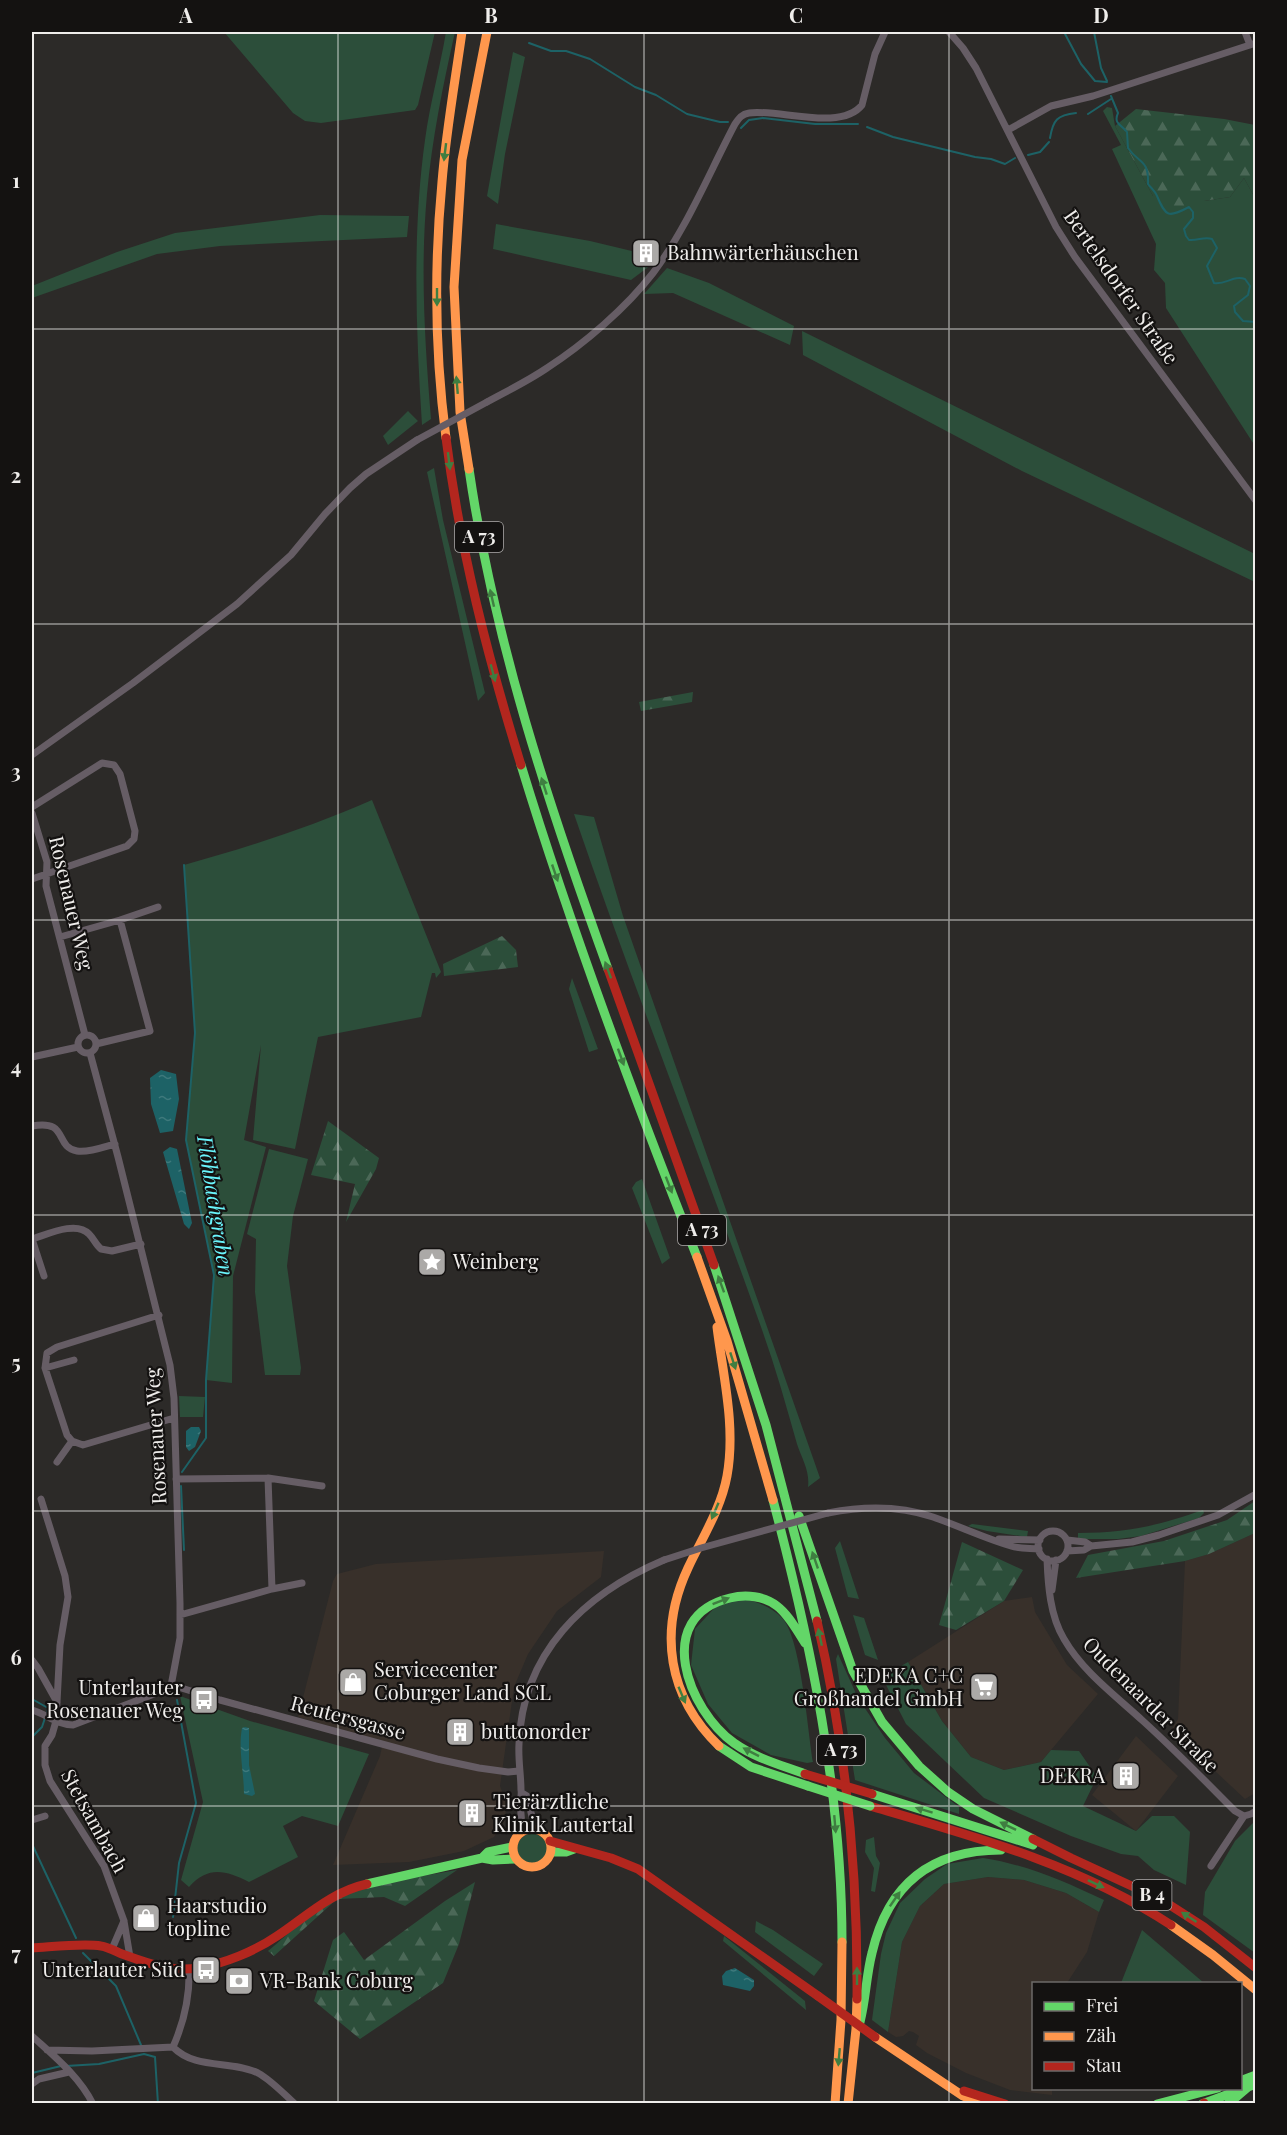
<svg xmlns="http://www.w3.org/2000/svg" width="1287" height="2135" font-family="'Playfair Display',serif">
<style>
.built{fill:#38302a}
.green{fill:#2c4e3a}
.forest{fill:url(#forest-firs)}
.water{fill:url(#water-ripples)}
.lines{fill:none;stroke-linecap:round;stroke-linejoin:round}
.stream{stroke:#1d6266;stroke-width:2}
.street{stroke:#665d65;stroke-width:7}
.fast{stroke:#63d668;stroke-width:9}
.slow{stroke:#ff974d;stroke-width:9}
.jam{stroke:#b3261e;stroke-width:9}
.street-bridge{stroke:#665d65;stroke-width:7}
.fast-bridge{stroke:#63d668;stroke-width:9}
.jam-bridge{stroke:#b3261e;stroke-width:9}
.oneway{fill:#3f7e41}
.grid{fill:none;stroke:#efedeb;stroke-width:1.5;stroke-opacity:0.55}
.labels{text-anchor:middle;stroke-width:4.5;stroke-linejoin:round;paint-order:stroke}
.shield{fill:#141211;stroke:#adabaa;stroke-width:1.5}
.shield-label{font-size:18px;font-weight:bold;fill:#efedeb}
.poi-label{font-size:20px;fill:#efedeb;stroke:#141211;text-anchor:start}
.street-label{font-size:20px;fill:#efedeb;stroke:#141211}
.water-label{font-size:21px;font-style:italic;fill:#6af5fc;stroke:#141211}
.neatline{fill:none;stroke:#efedeb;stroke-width:2}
.grid-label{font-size:20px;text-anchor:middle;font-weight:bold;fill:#efedeb}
</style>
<defs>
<pattern id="forest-firs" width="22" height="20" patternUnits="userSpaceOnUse" patternTransform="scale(1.5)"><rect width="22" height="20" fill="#2c4e3a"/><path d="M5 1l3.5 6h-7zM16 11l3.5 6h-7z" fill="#4b6857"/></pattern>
<pattern id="water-ripples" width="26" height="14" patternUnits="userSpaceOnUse" patternTransform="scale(1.5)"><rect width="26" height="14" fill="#1d6266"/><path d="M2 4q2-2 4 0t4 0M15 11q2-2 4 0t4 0" fill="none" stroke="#3e797c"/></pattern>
</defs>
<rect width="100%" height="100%" fill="#2c2a28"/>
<path class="built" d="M1255,1533V1793L1245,1799L1171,1730L1178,1719L1185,1561L1209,1554Z
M604,1551L601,1577L557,1611L528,1654L514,1687L500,1786L506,1802L505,1821L494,1837L464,1851L409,1862L333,1865L380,1756L383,1742L298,1717L333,1581L337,1574L376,1564Z
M1032,1597L1035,1612L1067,1665L1098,1694L1041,1762L1004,1770L971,1757L942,1721L908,1662L1004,1601Z
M1136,1736L1178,1776L1136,1831L1092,1795Z
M988,1877L1024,1880L1066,1893L1099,1912L1087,1952L1067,1983L1034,1984V2088L1052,2089V2095L1010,2090L966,2073L927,2053L916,2045L919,2036L913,2032L909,2031L903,2036L896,2037L888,2032L902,1942L920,1906L944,1884Z"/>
<path class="green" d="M224,32H435L418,105L415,110L321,123L305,121L293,113Z
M446,32H455C443,85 432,139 427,194C420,269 425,345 431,419L422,425C416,331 412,233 425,140C430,103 440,68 446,32Z
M513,52L525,57L505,154L498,204L487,196Z
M1107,107L1112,108L1115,126L1153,196L1204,201L1230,197L1244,178L1255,198V446L1166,308L1165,283L1154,270L1156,244L1112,149L1121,145L1103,111Z
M320,215L409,216L407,237L220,246L157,254L32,298V286L117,252L175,233Z
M496,224L590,241L636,252L633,259L651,265L631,280L493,249Z
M667,268L709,283L794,326L790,345L673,293L644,294Z
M802,331L1255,554V582L1022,471L803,355Z
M408,411L418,421L388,445L383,436Z
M434,468L443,520L485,693L478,701L427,472Z
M372,800L441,972L436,978L435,973H432L421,1017L318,1037L295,1149L253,1140L261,1045L244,1140L266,1147L233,1276L232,1383L206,1380L214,1275L186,1140L195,1033L184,865C248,847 311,827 372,800Z
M574,814L594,817L623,916L820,1478L808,1487C810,1471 802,1459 797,1444C786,1405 775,1366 761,1327C700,1155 633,986 574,814Z
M572,978L598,1049L589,1052L569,989Z
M269,1149L308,1159L293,1216L287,1266L301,1368L300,1375H265L255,1292L256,1239L247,1234Z
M642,1179L670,1258L662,1264L632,1188L636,1182Z
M179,1396L205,1397L203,1417H180Z
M1203,1510L1204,1513L1199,1518L1141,1536L1118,1539H1078V1533C1127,1533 1156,1526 1203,1510Z
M972,1524L1028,1531L1027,1537L987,1531L968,1526Z
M840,1541L859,1599L848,1597L835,1548Z
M743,1599C758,1602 772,1607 783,1619C801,1640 808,1732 813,1762L807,1763L771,1755L732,1733L708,1704L691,1665L695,1629L719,1603Z
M853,1615L864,1618L878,1660L865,1655Z
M838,1654L858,1698L885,1738L914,1773L959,1807V1814L855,1780L836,1659Z
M908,1662L942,1721L971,1757L1004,1770L1041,1762L1051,1750L1079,1751L1097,1777L1083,1806L1136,1831L1152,1816H1174L1190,1832L1186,1885L1154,1870L1138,1856L1121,1854L1071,1836L984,1798L906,1724L882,1677Z
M180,1696L250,1721L369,1754L338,1826L302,1816L283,1826L298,1857L249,1882C225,1870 208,1866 189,1887L181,1880L203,1802Z
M1255,1821V1953L1203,1915L1205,1892L1235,1841Z
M517 1849a15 15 0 1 1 30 0a15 15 0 1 1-30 0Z
M874,1837L876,1856L880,1863L875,1892L871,1891L874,1868L865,1852L866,1840Z
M983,1858C1028,1865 1063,1881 1104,1900L1099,1912L1066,1893L1024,1880L988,1877L944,1884L920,1906L902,1942L888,2032L872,2020L881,1954L886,1933L900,1903L925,1879L947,1864Z
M756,1921L773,1930L823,1964L814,1976L755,1932Z
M1142,1930L1204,1983H1121Z
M724,1936L805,2001L806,2010L723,1941Z"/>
<path class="forest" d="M1136,109L1224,119L1255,125V198L1244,178L1230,197L1204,201L1171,220L1153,196L1115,126Z
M693,692L692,702L641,711L639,702Z
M502,936L516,950L518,967L444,976L443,964Z
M328,1121L379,1158L376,1169L346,1222L355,1184L311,1175Z
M1255,1501V1533L1209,1554L1185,1561L1076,1578L1088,1555L1164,1541L1227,1520Z
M962,1542L1023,1570L1004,1601L956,1630L939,1625Z
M457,1870L405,1906L384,1897L337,1899L274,1956L268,1951C289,1934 315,1906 340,1896C377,1881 419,1877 457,1870Z
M475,1882L459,1944L443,1983L360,2039L314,2001L333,1940L344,1932L364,1960L445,1901Z"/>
<path class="water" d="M161,1070L176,1074L179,1099L173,1131L160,1133L151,1104L150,1078Z
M170,1147L177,1149L192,1223L189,1229L184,1224L163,1152Z
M191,1427H199L201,1431L195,1447L189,1451L186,1447V1431Z
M245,1727L249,1728V1765L255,1794L252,1796L244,1794C244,1772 238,1750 242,1728Z
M735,1968L754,1980V1986L750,1991L723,1985L722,1976L726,1971Z"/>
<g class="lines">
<path class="stream" d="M1064,32L1081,64L1095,81L1107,82
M1094,32L1101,68L1107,81
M529,43L551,51H566L590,59L635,87L656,95L687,114L720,122H728
M1111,96L1118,113C1113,124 1122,125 1127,132L1128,148C1139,164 1149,159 1148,184C1151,188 1155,191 1157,196C1166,217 1168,218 1189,207L1193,212V218L1184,229L1186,236L1189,240C1198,241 1204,236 1212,239L1217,248L1207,266L1214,283C1226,285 1233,275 1245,279L1250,286L1248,295L1234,306L1235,312L1243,321L1256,322
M1088,114L1111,99
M867,127L893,137L975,157L991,159L1005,164L1015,158
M741,128L749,120L763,118L815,124H858
M1050,138C1053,120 1057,115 1076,113
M1028,155L1040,152L1049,142
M182,1472L206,1438V1380L214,1275L186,1140L195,1033L184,865
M181,1486L184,1550
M32,1699L48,1708L47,1713
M32,1737L42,1727L45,1718
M32,1844L76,1938
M173,1917L179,1863L196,1803L177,1700
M83,1953L116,1986L141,2045
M66,2066L99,2064L144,2054L155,2057L158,2104
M32,2073L61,2066"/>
<path class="street" d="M949,32L963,48L976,68L1056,227L1075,257L1256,501
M1245,32L1250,45
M1008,130L1051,106L1093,96L1256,43
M487,402C507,391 528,381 547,368C584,344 626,308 653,273C687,228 709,173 735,124C739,118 742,114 749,113C776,108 841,132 862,105L875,54L885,32
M32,755L133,683L237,604L291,555L325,514L350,488L366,474L417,440
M32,807L102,763L114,765L120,774L135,831L134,839L127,846L32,879
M32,813L47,862L46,886L85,1035
M120,920L158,907
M60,937L120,920L150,1031L96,1044
M78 1044a9 9 0 1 1 18 0a9 9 0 1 1-18 0Z
M90,1053L118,1157L170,1365L174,1398L180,1603V1638L171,1686
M32,1057L78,1047
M32,1126C69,1119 54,1147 77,1151C88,1153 104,1147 115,1144
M32,1239C46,1235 76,1220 89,1234C94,1239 96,1245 101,1249L112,1251L141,1244
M32,1239L44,1276
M159,1315L57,1347L47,1353L45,1368L67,1435L72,1441L83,1445L174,1418
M45,1368L74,1360
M57,1462L72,1441
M176,1479L268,1478L322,1486
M41,1499L65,1576L68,1597L60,1645L56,1721L52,1735L45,1746V1765L50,1781L104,1866L124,1921L130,1957
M828,1513C863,1506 898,1505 933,1517C959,1526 984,1538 1011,1546C1020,1549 1030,1548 1039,1549
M1038 1546a15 15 0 1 1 30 0a15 15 0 1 1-30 0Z
M999,1539L1040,1540
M1067,1540L1085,1542L1091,1546
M1067,1551L1084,1550L1091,1546L1132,1542L1159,1535L1218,1515L1256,1494
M1047,1559C1048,1585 1050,1616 1064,1639C1083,1672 1116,1696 1143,1721C1175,1750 1205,1781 1235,1811L1244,1816L1251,1814L1256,1811
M272,1589L302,1583
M1052,1590L1056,1560
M180,1615L272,1589L268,1478
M32,1660L38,1668L57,1702
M32,1710C46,1714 58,1725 73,1725L175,1686L220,1700L437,1759L479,1768L508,1772L519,1771
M522,1793L527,1796L535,1829
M32,1820L45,1816
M522,1831C522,1822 521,1813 520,1804C520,1799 522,1795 521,1790C521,1775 518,1760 519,1744C522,1653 584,1594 664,1560
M1211,1866L1244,1816
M112,1949L124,1921
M32,2036C54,2056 79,2076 93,2104
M173,2047C195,2070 231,2060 258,2073C271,2080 284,2094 295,2104
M173,2047C184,2022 190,1997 189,1969
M47,2050L92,2051L173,2047
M32,2084L39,2079L69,2072"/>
<path class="fast" d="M469,469C494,641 549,806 608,969
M521,765C572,932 633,1095 697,1257
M714,1265L766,1425L817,1621
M773,1500C811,1644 842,1793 842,1942
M799,1516L853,1671L882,1722L919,1766L948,1792L973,1809L1033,1839
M805,1643C797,1631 789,1615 777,1606C764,1596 746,1594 730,1598C652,1617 688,1710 734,1743C755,1758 781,1765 805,1774
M719,1746L751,1767L808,1786
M872,1794L1033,1845
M551,1852H566L574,1849
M482,1858L488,1852L512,1847
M367,1884L482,1858L493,1860L515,1859
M860,2022C866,1999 866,1976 872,1953C888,1884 931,1850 1001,1850
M1240,2081L1256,2075
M1157,2104L1218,2088
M1202,2104L1256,2084
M1228,2104L1248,2087"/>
<path class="slow" d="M446,438C435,354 434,267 442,182C446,132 455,82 462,32
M469,469L460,412L454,287L462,160L487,32
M697,1257L727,1341L773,1500
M717,1327C723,1376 736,1426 727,1476C721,1509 702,1538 688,1568C658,1632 668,1697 719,1746
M513 1848a19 19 0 1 1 38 0a19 19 0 1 1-38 0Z
M1171,1925L1213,1955L1256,1990
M875,2037L963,2096L981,2104
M835,2104L841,2020L842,1942
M848,2104L856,2029L857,1999"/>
<path class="jam" d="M446,438C460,550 488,658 521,765
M608,969L714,1265
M817,1621C846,1745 858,1872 857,1999
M870,1806C973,1836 1080,1865 1171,1925
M1033,1839L1071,1858L1162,1900L1204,1927L1256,1968
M550,1841L611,1858L638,1869L818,1996
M32,1948C51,1947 83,1943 101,1946C108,1947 115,1951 122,1954C147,1963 170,1972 197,1968C224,1964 255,1951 277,1936C307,1916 331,1892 367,1884
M964,2091L1005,2104
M1204,2103V2104"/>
<path class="street-bridge" d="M417,440L487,402
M664,1560L701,1548L828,1513"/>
<path class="fast-bridge" d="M808,1786L870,1806"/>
<path class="jam-bridge" d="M805,1774L872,1794
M818,1996L875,2037"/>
</g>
<defs><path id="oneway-solid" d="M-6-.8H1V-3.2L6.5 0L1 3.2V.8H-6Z" transform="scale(1.5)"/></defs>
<g class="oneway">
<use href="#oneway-solid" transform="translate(445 152) rotate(97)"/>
<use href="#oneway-solid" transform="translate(437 297) rotate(90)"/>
<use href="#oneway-solid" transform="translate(457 385) rotate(-95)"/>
<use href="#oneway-solid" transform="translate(449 461) rotate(83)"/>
<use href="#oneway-solid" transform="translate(492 598) rotate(-103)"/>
<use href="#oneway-solid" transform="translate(493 673) rotate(75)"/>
<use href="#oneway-solid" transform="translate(544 786) rotate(-108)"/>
<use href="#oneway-solid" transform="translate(555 873) rotate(71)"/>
<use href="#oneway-solid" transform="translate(608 970) rotate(-110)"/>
<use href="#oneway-solid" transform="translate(621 1057) rotate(70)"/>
<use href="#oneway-solid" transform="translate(669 1185) rotate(69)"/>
<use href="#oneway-solid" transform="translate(721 1284) rotate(-110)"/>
<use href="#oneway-solid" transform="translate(733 1361) rotate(72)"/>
<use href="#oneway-solid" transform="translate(715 1511) rotate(113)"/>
<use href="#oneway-solid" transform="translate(815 1560) rotate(-109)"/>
<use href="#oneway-solid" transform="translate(721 1601) rotate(-21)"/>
<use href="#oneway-solid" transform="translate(820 1637) rotate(-102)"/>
<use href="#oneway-solid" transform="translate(682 1695) rotate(67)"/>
<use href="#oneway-solid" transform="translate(751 1752) rotate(-153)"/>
<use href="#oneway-solid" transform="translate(924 1810) rotate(-163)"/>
<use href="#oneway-solid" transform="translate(835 1824) rotate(85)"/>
<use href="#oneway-solid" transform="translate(1008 1826) rotate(-154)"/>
<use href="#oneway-solid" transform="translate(1096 1884) rotate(25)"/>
<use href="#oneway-solid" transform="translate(895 1899) rotate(-55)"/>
<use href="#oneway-solid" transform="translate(1189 1917) rotate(-147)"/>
<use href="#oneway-solid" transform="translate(857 1976) rotate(-90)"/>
<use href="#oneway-solid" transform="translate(839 2057) rotate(95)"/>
</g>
<path class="grid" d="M338,32V2104M644,32V2104M949,32V2104M32,329H1256M32,624H1256M32,920H1256M32,1215H1256M32,1511H1256M32,1806H1256"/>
<defs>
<g id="building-square" transform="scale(1.5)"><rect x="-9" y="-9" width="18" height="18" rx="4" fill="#aba9a7" stroke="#141211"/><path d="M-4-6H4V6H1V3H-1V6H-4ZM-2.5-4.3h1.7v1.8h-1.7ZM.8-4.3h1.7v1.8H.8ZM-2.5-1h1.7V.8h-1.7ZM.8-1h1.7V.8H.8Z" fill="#fff"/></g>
<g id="sight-square" transform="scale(1.5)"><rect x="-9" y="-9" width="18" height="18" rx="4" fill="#aba9a7" stroke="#141211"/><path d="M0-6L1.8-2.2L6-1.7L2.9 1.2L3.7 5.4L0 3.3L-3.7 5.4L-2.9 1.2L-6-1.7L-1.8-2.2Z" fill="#fff"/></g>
<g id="shop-square" transform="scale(1.5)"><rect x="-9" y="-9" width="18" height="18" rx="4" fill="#aba9a7" stroke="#141211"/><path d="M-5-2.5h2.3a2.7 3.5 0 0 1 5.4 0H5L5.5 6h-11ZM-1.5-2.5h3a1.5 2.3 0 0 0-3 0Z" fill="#fff"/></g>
<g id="supermarket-square" transform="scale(1.5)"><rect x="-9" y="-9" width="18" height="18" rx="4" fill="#aba9a7" stroke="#141211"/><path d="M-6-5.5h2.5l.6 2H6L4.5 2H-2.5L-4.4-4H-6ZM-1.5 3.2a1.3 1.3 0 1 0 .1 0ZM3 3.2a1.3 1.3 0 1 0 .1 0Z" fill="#fff"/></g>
<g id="bus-square" transform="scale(1.5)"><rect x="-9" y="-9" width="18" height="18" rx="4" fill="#aba9a7" stroke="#141211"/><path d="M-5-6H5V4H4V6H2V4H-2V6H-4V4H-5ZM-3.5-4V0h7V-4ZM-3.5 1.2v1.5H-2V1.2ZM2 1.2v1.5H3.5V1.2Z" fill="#fff"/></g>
<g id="bank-square" transform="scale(1.5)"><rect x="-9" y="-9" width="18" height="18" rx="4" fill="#aba9a7" stroke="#141211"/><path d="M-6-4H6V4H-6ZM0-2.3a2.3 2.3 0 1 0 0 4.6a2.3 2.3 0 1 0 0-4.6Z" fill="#fff"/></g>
</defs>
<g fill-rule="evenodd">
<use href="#building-square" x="646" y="253"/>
<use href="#sight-square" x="432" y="1262"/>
<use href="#shop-square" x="353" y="1682"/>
<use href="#supermarket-square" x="984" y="1687"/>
<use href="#bus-square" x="204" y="1700"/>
<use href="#building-square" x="460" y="1732"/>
<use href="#building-square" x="1126" y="1776"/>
<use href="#building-square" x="472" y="1813"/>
<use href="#shop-square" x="146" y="1918"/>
<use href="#bus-square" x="206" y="1970"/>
<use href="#bank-square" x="239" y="1981"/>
</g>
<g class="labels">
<g class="shield">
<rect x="455" y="522" width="48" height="30" rx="4.5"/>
<rect x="678" y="1215" width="48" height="30" rx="4.5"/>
<rect x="817" y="1735" width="48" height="30" rx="4.5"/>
<rect x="1132.5" y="1880" width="39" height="30" rx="4.5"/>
</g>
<g class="shield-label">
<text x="479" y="543">A 73</text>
<text x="702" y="1236">A 73</text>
<text x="841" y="1756">A 73</text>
<text x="1152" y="1901">B 4</text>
</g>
<g class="poi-label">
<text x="667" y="260">Bahnwärterhäuschen</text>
<text x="453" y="1269">Weinberg</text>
<text x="374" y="1677">Servicecenter<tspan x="374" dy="23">Coburger Land SCL</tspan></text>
<text x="963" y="1683" text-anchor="end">EDEKA C+C<tspan x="963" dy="23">Großhandel GmbH</tspan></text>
<text x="183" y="1695" text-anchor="end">Unterlauter<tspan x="183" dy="23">Rosenauer Weg</tspan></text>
<text x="481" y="1739">buttonorder</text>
<text x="1105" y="1783" text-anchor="end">DEKRA</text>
<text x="493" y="1809">Tierärztliche<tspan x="493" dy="23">Klinik Lautertal</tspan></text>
<text x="167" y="1913">Haarstudio<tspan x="167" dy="23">topline</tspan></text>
<text x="185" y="1977" text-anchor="end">Unterlauter Süd</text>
<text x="260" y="1988">VR-Bank Coburg</text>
</g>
<g class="street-label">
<text transform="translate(1121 287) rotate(55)" y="7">Bertelsdorfer Straße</text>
<text transform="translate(71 903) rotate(77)" y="7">Rosenauer Weg</text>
<text transform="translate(156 1436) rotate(-93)" y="7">Rosenauer Weg</text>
<text transform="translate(1151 1705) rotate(45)" y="7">Oudenaarder Straße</text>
<text transform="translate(348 1718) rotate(15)" y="7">Reutersgasse</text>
<text transform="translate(94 1821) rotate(61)" y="7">Stetsambach</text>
</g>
<g class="water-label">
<text transform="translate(215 1206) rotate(81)" y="7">Flöhbachgraben</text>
</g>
</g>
<rect width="1287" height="2135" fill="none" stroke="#141211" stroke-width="66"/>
<rect x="1032" y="1982" width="210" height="108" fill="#141211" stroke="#6c6a68" stroke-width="1.5"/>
<rect x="1044" y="2002" width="30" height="9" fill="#63d668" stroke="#6c6a68" stroke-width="1.5"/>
<text x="1086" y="2012" font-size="18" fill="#efedeb">Frei</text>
<rect x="1044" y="2032" width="30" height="9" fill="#ff974d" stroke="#6c6a68" stroke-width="1.5"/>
<text x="1086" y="2042" font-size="18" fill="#efedeb">Zäh</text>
<rect x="1044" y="2062" width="30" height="9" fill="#b3261e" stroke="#6c6a68" stroke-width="1.5"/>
<text x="1086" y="2072" font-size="18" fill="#efedeb">Stau</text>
<rect x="33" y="33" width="1221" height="2069" class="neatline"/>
<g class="grid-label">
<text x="186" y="23">A</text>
<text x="491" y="23">B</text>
<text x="796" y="23">C</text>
<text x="1101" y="23">D</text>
<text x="16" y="188">1</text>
<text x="16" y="483">2</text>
<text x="16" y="779">3</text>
<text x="16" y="1074">4</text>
<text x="16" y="1370">5</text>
<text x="16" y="1665">6</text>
<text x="16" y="1961">7</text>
</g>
</svg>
